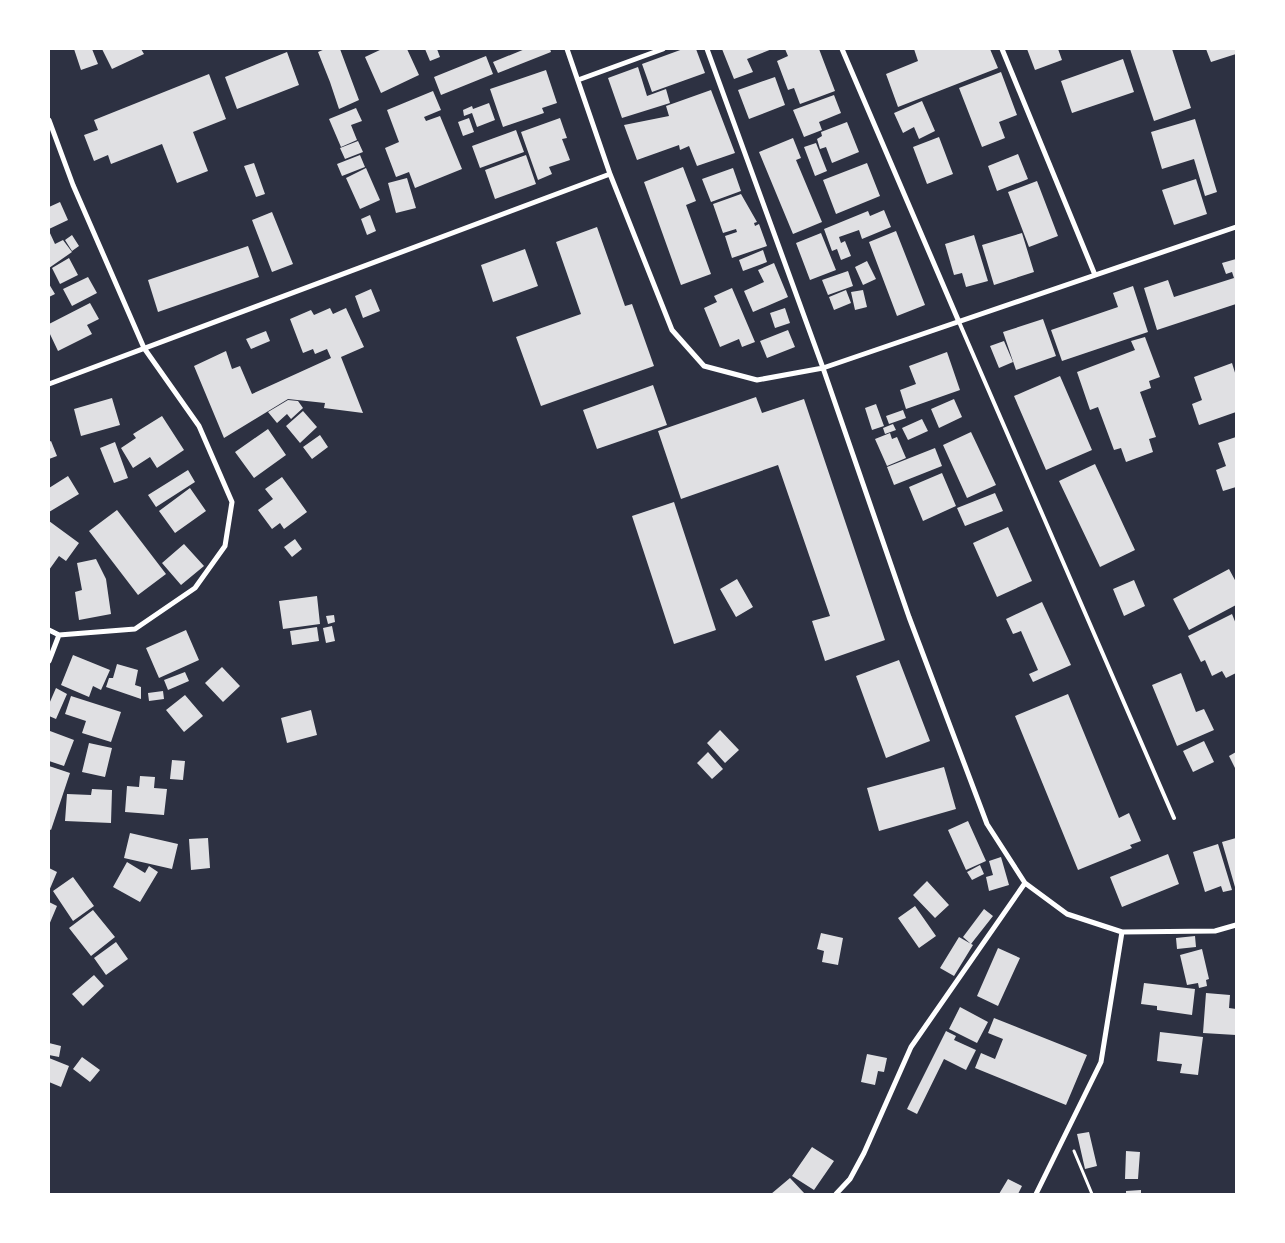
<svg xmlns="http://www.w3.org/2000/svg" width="1285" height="1243" font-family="Commissioner,sans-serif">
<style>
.building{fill:#e0e0e3}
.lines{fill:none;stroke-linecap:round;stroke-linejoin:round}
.path{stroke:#fff;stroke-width:3}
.service{stroke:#fff;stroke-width:4}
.minor{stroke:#fff;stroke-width:5}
</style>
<rect width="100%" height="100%" fill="#2d3142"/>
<path class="building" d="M74,49H92L98,64L81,70Z
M102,49H141L144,54L112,69Z
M325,49H340L359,100L339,109L330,82L318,52Z
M382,49H407L419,75L381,93L365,57Z
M425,49H437L440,57L430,61Z
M525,49H550L551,52L498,73L493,62Z
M683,49H696L705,73L652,92L642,64Z
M722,49H772L747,59L753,72L734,79Z
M785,49H819L835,91L800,104L794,88L788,90L777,61L788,56Z
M914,49H990L998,68L898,107L886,74L918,61Z
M1027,49H1058L1062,60L1035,70Z
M1130,49H1172L1191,108L1154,121Z
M1206,49H1236V54L1211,62Z
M287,52L299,85L237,109L225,77Z
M486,56L493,74L441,95L434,77Z
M1123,59L1134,92L1072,113L1061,81Z
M638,67L647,96L666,89L670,103L622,118L608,78Z
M546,70L557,103L542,108L544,113L503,127L490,89Z
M1001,72L1017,115L999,122L1005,138L982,147L959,88Z
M209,74L226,119L193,132L208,171L177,183L162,144L111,164L108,155L94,161L84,135L98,130L94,120Z
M775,77L785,105L749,119L738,90Z
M711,90L735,153L697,166L689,146L680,150L679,145L637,160L624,125L669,116L666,106Z
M433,91L441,110L424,117L426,121L440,116L462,169L415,188L409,172L396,177L385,148L399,142L387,110Z
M834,95L841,113L819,122L822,130L804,137L793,110Z
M922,101L935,131L919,139L914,127L903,133L894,113Z
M489,103L495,120L477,127L472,113L464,116L463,110L472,106L473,109Z
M356,108L362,121L351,125L357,140L341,147L329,119Z
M469,118L474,132L463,136L458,122Z
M560,118L567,138L562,139L570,160L549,167L552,174L538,180L521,132Z
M1195,119L1217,192L1205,196L1194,159L1162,169L1151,132Z
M847,122L859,152L832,163L826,147L820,149L817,139L822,136L821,132Z
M516,130L524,152L480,168L472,146Z
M939,137L953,174L927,184L913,147Z
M793,138L801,158L796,160L822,222L793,234L759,152Z
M358,141L363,152L345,159L340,148Z
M816,143L827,171L815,176L804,147Z
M1018,154L1028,179L997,191L988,166Z
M360,155L365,167L342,176L337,164Z
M526,155L536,184L495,199L485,170Z
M254,163L265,194L256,197L244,166Z
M867,163L880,196L836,214L823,180Z
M683,167L696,201L686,205L711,274L681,285L644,182Z
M366,168L380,200L360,209L346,178Z
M733,168L741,191L711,202L702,179Z
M407,178L416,208L396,213L388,183Z
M1196,179L1207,214L1174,225L1162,190Z
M1037,181L1058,236L1029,247L1008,192Z
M741,194L757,222L754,223L755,226L759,224L767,246L732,258L725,236L737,232L736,229L723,233L713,204Z
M60,202L68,220L49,229V207Z
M884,210L891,227L862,239L859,230L839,237L841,243L845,241L851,256L841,260L837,249L832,251L824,229L868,211L870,216Z
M272,212L293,264L272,272L252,220Z
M370,215L376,231L367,235L361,219Z
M597,227L625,306L632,304L654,366L541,406L516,337L581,314L556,242Z
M49,231L55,244L63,240L72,252L49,268Z
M896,231L925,305L897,316L869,242Z
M821,233L836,270L810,280L796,243Z
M1022,233L1034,272L994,285L982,245Z
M72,235L79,246L72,251L65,240Z
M974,235L988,281L966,287L962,273L954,275L945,244Z
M248,246L259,277L158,312L148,280Z
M525,249L538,286L493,302L481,265Z
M763,250L767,262L743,271L739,260Z
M69,258L78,275L60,284L52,268Z
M1236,259V304L1157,330L1144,288L1168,280L1174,297L1234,278L1232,272L1226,274L1222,263Z
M867,261L876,279L863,285L855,267Z
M774,263L788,297L753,312L744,291L764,282L758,270Z
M848,271L853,286L828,295L822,280Z
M88,277L97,293L72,306L63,289Z
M49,284L55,294L49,297Z
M1133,286L1148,332L1062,361L1051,330L1118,307L1113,293Z
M732,288L755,342L742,347L739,339L720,347L704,308L717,302L714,296Z
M371,289L380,311L363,318L355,296Z
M846,290L851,303L834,310L829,297Z
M863,290L867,307L855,310L851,292Z
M90,303L99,319L87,325L92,334L58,351L49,332V324Z
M330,308L333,314L346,308L364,347L341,357L363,413L324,408L325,403L288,399L224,438L194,366L226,351L232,369L240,366L252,394L331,358L327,349L315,354L313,349L303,353L290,319L311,310L314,315Z
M785,308L790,323L775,328L770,313Z
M1043,319L1056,356L1016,370L1003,332Z
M788,330L795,347L767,358L760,341Z
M266,331L270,341L251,349L246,339Z
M1145,337L1160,377L1149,381L1151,388L1140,392L1156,437L1149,439L1153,452L1126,462L1121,448L1114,450L1098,407L1090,410L1077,372L1135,350L1131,341Z
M1004,341L1013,362L999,368L990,346Z
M947,352L960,390L906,409L900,390L916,384L909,366Z
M1232,363L1236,376V412L1199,425L1192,404L1202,400L1194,377Z
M1060,376L1092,450L1046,470L1014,396Z
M653,385L667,425L597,449L583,410Z
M756,397L762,413L804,399L885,640L825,661L812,621L830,616L778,465L681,499L658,431Z
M112,398L120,425L81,436L74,409Z
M954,399L962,417L939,428L931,409Z
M288,400L298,401L303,408L291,419L287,414L277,423L268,412Z
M876,404L884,426L872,430L865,408Z
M903,410L906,418L889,424L886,416Z
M303,411L317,427L300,443L286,426Z
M162,416L184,450L157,468L150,457L133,468L121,448L136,438L133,434Z
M922,419L928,431L908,440L902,428Z
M893,424L896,430L885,434L883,428Z
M268,429L286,455L254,478L235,452Z
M971,432L996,485L967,498L943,445Z
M890,433L892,439L897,437L906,458L887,466L875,439Z
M320,435L328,447L312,459L303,447Z
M1236,437V487L1223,491L1216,470L1226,466L1218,443Z
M51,441L57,456L49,459V442Z
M115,442L128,478L114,483L100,448Z
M935,448L942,466L894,485L887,467Z
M1095,464L1135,550L1100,567L1059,481Z
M188,470L195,482L156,507L148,495Z
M942,473L956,506L923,521L909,487Z
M68,476L79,494L49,512V488Z
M282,477L307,512L284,529L280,523L272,529L258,510L273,499L265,489Z
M190,488L206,511L175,533L159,511Z
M995,493L1003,511L965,526L957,508Z
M674,502L716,630L674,644L632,516Z
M117,510L166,574L138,595L89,531Z
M49,521L79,543L66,561L59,556L49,570Z
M1008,527L1032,581L997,597L973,543Z
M295,539L302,549L292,557L284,547Z
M184,544L204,566L181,585L162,563Z
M96,559L106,579L111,614L79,620L75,592L82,590L77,563Z
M1229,569L1236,582V605L1189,630L1173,599Z
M737,579L753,607L736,617L720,589Z
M1134,580L1145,606L1124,616L1113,589Z
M317,596L320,624L283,629L279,601Z
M1042,602L1071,665L1033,682L1029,674L1038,670L1021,631L1013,634L1006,619Z
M1232,614L1236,624V673L1226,678L1222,671L1212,676L1205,660L1201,662L1188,636Z
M334,615L335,622L328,624L326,616Z
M332,626L335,641L326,643L323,628Z
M317,627L319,641L292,645L290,631Z
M186,630L199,660L159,678L146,648Z
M73,655L110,670L101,690L93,686L89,697L61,685Z
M899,660L930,741L886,758L856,676Z
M117,664L138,670L135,685L141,687V699L106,687L109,678H113Z
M222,667L240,686L223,702L205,683Z
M185,672L189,681L168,690L164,680Z
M1181,673L1196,712L1204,709L1214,730L1177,746L1152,685Z
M56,688L67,694L56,719L49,716V704Z
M163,691L164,699L149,701L148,693Z
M1068,694L1119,818L1129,813L1141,841L1130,845L1132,848L1078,870L1015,716Z
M185,695L203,716L184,732L166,710Z
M71,696L121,712L111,742L82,733L86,721L65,714Z
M311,710L317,735L287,743L281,718Z
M720,730L739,750L725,763L707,743Z
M50,731L74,740L64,766L49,761Z
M1204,741L1214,762L1193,772L1183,751Z
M89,743L112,748L105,777L82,772Z
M708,752L723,769L712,779L697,763Z
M1236,752V770L1229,756Z
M172,760L185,761L183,780L170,779Z
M49,766L70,773L51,830L49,829Z
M944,767L956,809L879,831L867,788Z
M140,776L155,777L154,788L167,789L164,815L125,812L127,786L139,787Z
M92,789L112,790L111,823L65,821L67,794L91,795Z
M968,821L986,861L966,870L948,830Z
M130,833L178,844L172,869L124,858Z
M208,838L210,868L191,870L189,839Z
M1236,838V887H1235L1222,842Z
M1218,844L1232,890L1223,892L1221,886L1205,892L1193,852Z
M1168,854L1179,884L1122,907L1110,877Z
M1001,857L1009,885L989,891L986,877L993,875L989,861Z
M127,862L145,873L149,866L158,872L140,902L113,887Z
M980,865L984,874L972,880L967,872Z
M49,868L57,872L49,891Z
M73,877L94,906L73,921L53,891Z
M927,881L949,905L935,918L913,895Z
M49,902L57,906L49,925Z
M915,906L936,936L919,948L898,918Z
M984,909L993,916L971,944L963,937Z
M93,910L115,937L91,956L69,928Z
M821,933L843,938L838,965L822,962L824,951L817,949Z
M1195,936L1196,947L1177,949L1176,938Z
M959,937L973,945L954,976L940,968Z
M116,942L128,959L106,975L94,958Z
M998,948L1020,958L998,1006L977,996Z
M1202,949L1209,979L1206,980L1207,986L1199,988L1198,983L1187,985L1180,955Z
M94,975L104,986L83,1006L72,994Z
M1144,983L1195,989L1192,1015L1157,1010V1006L1141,1004Z
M1206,993L1230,995L1229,1008L1236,1009V1035L1203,1033Z
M960,1007L988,1022L977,1043L949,1029Z
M994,1018L1087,1055L1066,1105L975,1068L981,1053L995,1059L1003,1039L988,1033Z
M946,1031L956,1036L954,1040L976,1050L966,1070L944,1059L917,1114L907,1109Z
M1160,1032L1203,1037L1198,1075L1180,1073L1182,1064L1157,1061Z
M49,1043L61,1046L59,1057L49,1055Z
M867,1054L887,1058L884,1072L878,1071L875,1085L861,1082Z
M82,1057L100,1070L90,1082L73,1069Z
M49,1058L69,1066L61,1087L49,1082Z
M1089,1132L1097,1166L1085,1169L1077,1134Z
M812,1147L834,1161L814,1190L792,1176Z
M1126,1151L1140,1152L1138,1179H1125Z
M790,1178L805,1194H771Z
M1008,1179L1022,1186L1018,1194H999Z
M1141,1190V1194H1126V1191Z"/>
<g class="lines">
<path class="path" d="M1074,1151L1092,1194"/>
<path class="service" d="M959,322L1174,818"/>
<path class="minor" d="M567,49L610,174L672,330L704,366L757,380L823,368L1236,227
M707,49L823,368L909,617L987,824L1025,883L1067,914L1122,932L1215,931L1236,925
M842,49L959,322
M1002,49L1095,275
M578,80L663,49
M49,120L73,185L144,348L199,426L232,502L225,546L195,588L135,629L59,635L49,630
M49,384L610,174
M49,661L59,635
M836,1194L850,1179L864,1153L911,1047L1025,883
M1036,1194L1101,1062L1122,932"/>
</g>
<rect width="1285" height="1243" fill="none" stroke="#ffffff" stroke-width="100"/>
</svg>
